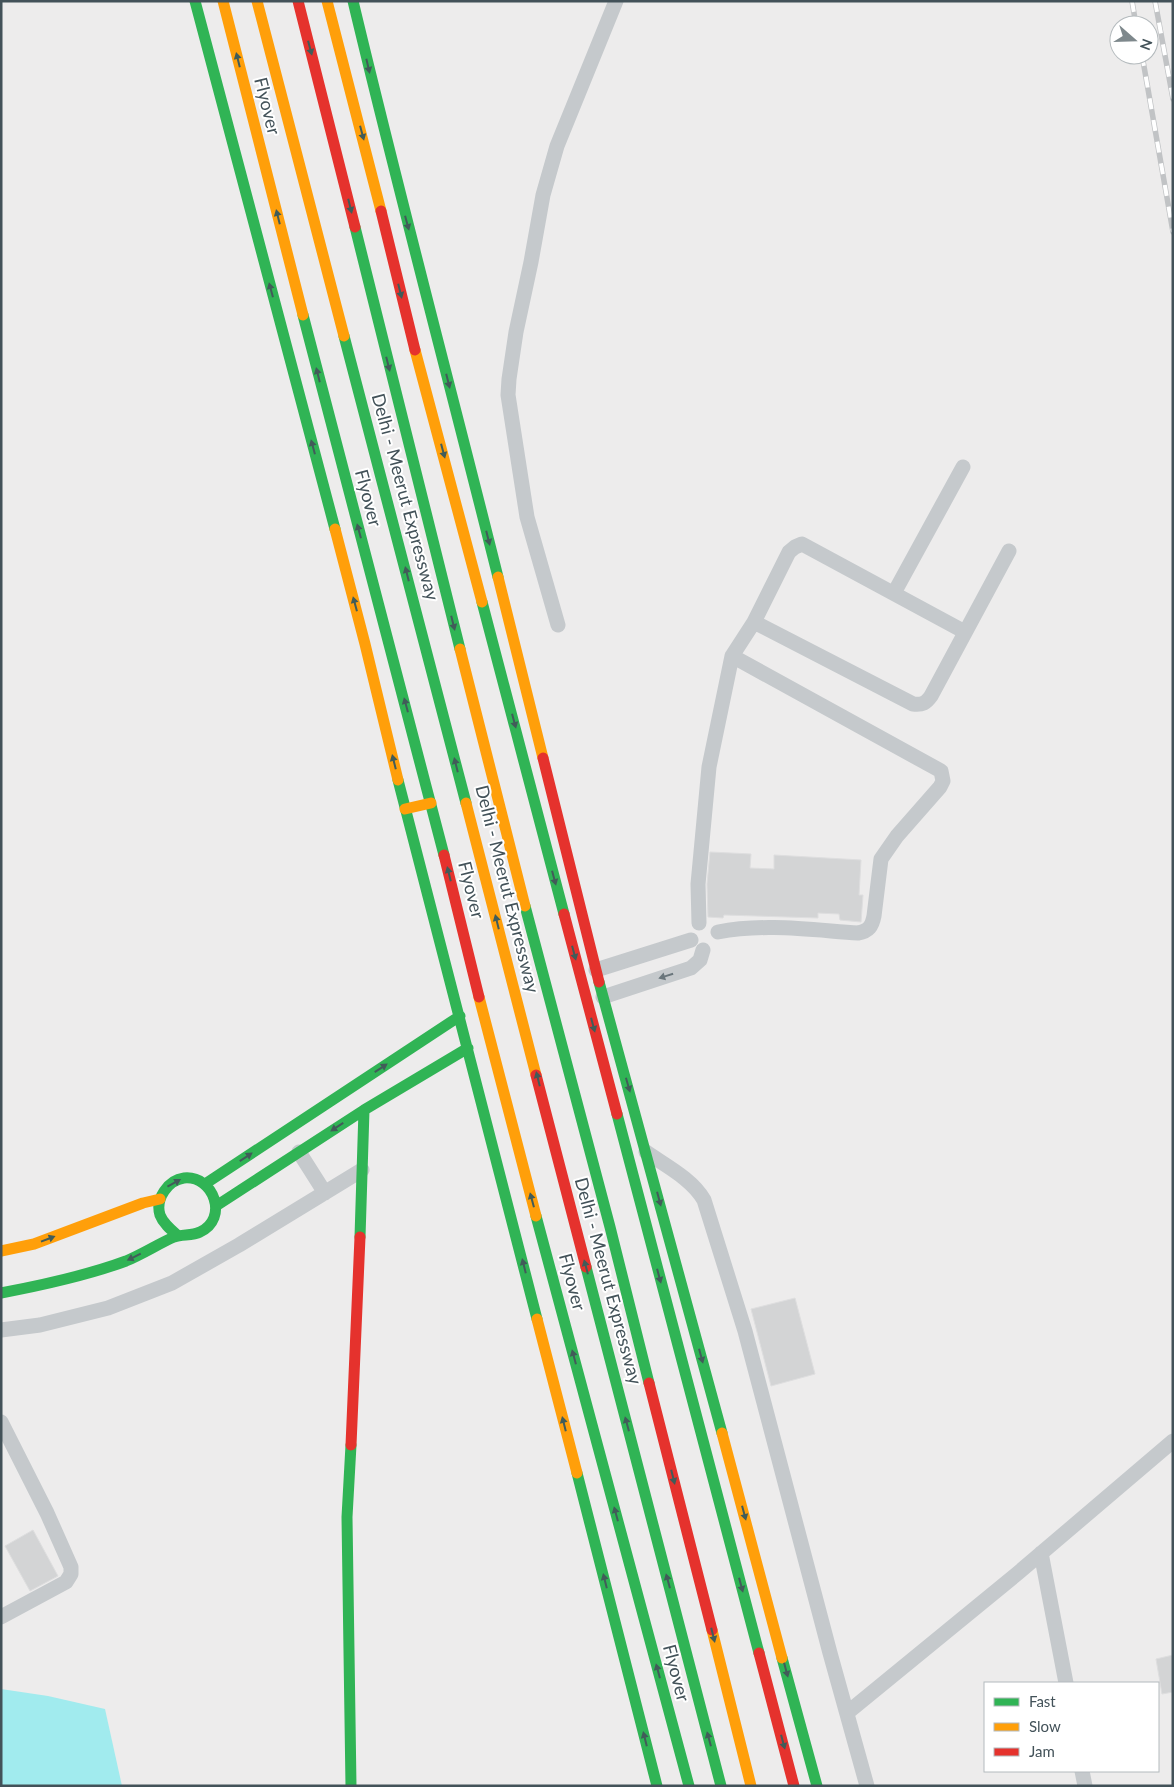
<svg xmlns="http://www.w3.org/2000/svg" width="1174" height="1787" font-family="Lato,sans-serif">
<style>
.water{fill:#a1ebee}
.building{fill:#d3d4d5;stroke:#dededf}
.lines{fill:none;stroke-linecap:round;stroke-linejoin:round}
.street{stroke:#c5c9cc;stroke-width:15}
.fast{stroke:#30b455;stroke-width:11}
.slow{stroke:#ff9f0a;stroke-width:11}
.jam{stroke:#e5322d;stroke-width:11}
.rail-casing{stroke:#c1c3c5;stroke-width:5.5}
.rail{stroke:#fff;stroke-width:4;stroke-dasharray:11;stroke-linecap:butt}
.oneway{fill:#415c59}
.oneway2{fill:#6a767c}
.labels{text-anchor:middle;stroke-width:4;stroke-linejoin:round;paint-order:stroke}
.street-label{font-size:18px;fill:#435259;stroke:#fff}
</style>
<rect width="100%" height="100%" fill="#edecec"/>
<path class="water" d="M1,1689L48,1696L105,1709L122,1786H1Z"/>
<path class="building" d="M710,852L751,854L750,868L774,869V855L861,860L859,895H863L861,922L840,920L839,914L818,913V918L724,915L723,918L708,917L707,884Z
M795,1298L815,1374L771,1386L751,1309Z
M33,1530L58,1576L30,1591L5,1546Z
M1173,1655V1692L1162,1694L1156,1659Z"/>
<g class="lines">
<path class="street" d="M894,593L963,467
M754,622L913,704C923,705 926,703 931,696L1009,551
M558,625L527,517L508,395L509,379L516,332L531,262L543,195L557,146L616,1
M732,656L754,622L789,552L795,547L802,544L965,632
M699,923L698,884L709,767L732,656L941,771L943,781L940,787L897,836L881,859L874,916C872,926 869,931 858,933C812,930 764,923 718,932
M596,970L691,940
M603,997L691,968L700,960L703,950
M299,1152L325,1193
M646,1152C666,1166 692,1179 704,1200L745,1331L830,1653L867,1786
M1,1330L40,1325L108,1308L172,1283L239,1245L362,1170
M1,1422L47,1513L71,1567V1574L66,1582L1,1617
M1041,1553L1066,1683
M847,1713L1018,1573L1173,1441
M1082,1771L1085,1786"/>
<path class="fast" d="M195,1L335,529
M353,1C399,194 450,385 498,577
M355,227L460,649
M303,315L444,855
M344,336L466,803
M482,602L564,914
M398,780L537,1319
M525,906L610,1227L649,1383
M599,982L722,1433
M617,1114L759,1653
M205,1184L460,1016
M216,1206L364,1110L468,1048
M536,1216L689,1786
M360,1237L364,1110
M586,1267L721,1786
M1,1293C43,1285 86,1276 126,1261C143,1254 158,1244 174,1237C182,1234 192,1236 200,1232C229,1219 214,1175 184,1178C168,1180 155,1199 160,1215C163,1223 170,1229 177,1235
M351,1445L347,1517L351,1786
M577,1473L657,1786
M782,1658L817,1786"/>
<path class="slow" d="M223,1L303,315
M257,1L344,336
M327,1L381,211
M415,350L482,602
M335,529L365,644L398,780
M498,577L543,758
M460,649L525,906
M466,803L536,1075
M405,809L431,803
M479,997L536,1216
M1,1251L34,1244L143,1203L160,1199
M537,1319L577,1473
M722,1433L782,1658
M712,1630L751,1786"/>
<path class="jam" d="M298,1L355,227
M381,211L415,350
M543,758L599,982
M444,855L479,997
M564,914L617,1114
M536,1075L586,1267
M649,1383L712,1630
M351,1445L360,1237
M759,1653L794,1786"/>
<g class="rail-casing">
<path id="rail" d="M1132,1L1136,25
M1155,1L1173,99
M1142,55L1173,232"/>
</g>
<use href="#rail" class="rail"/>
</g>
<defs><path id="oneway-solid" d="M-6-.8H1V-3.2L6.5 0L1 3.2V.8H-6Z" transform="scale(1.25)"/></defs>
<g class="oneway">
<use href="#oneway-solid" transform="translate(310 48) rotate(75)"/>
<use href="#oneway-solid" transform="translate(238 60) rotate(-104)"/>
<use href="#oneway-solid" transform="translate(368 66) rotate(77)"/>
<use href="#oneway-solid" transform="translate(362 133) rotate(75)"/>
<use href="#oneway-solid" transform="translate(350 206) rotate(76)"/>
<use href="#oneway-solid" transform="translate(278 217) rotate(-104)"/>
<use href="#oneway-solid" transform="translate(407 223) rotate(75)"/>
<use href="#oneway-solid" transform="translate(271 290) rotate(-105)"/>
<use href="#oneway-solid" transform="translate(400 291) rotate(76)"/>
<use href="#oneway-solid" transform="translate(388 364) rotate(76)"/>
<use href="#oneway-solid" transform="translate(318 375) rotate(-104)"/>
<use href="#oneway-solid" transform="translate(448 381) rotate(76)"/>
<use href="#oneway-solid" transform="translate(313 447) rotate(-105)"/>
<use href="#oneway-solid" transform="translate(443 451) rotate(75)"/>
<use href="#oneway-solid" transform="translate(359 531) rotate(-105)"/>
<use href="#oneway-solid" transform="translate(488 538) rotate(76)"/>
<use href="#oneway-solid" transform="translate(407 574) rotate(-104)"/>
<use href="#oneway-solid" transform="translate(355 604) rotate(-105)"/>
<use href="#oneway-solid" transform="translate(453 623) rotate(76)"/>
<use href="#oneway-solid" transform="translate(406 705) rotate(-105)"/>
<use href="#oneway-solid" transform="translate(514 721) rotate(75)"/>
<use href="#oneway-solid" transform="translate(394 762) rotate(-104)"/>
<use href="#oneway-solid" transform="translate(456 765) rotate(-104)"/>
<use href="#oneway-solid" transform="translate(449 874) rotate(-104)"/>
<use href="#oneway-solid" transform="translate(554 878) rotate(75)"/>
<use href="#oneway-solid" transform="translate(497 922) rotate(-104)"/>
<use href="#oneway-solid" transform="translate(574 953) rotate(75)"/>
<use href="#oneway-solid" transform="translate(593 1025) rotate(75)"/>
<use href="#oneway-solid" transform="translate(381 1068) rotate(-33)"/>
<use href="#oneway-solid" transform="translate(538 1079) rotate(-104)"/>
<use href="#oneway-solid" transform="translate(628 1085) rotate(74)"/>
<use href="#oneway-solid" transform="translate(337 1127) rotate(147)"/>
<use href="#oneway-solid" transform="translate(246 1157) rotate(-33)"/>
<use href="#oneway-solid" transform="translate(174 1183) rotate(-29)"/>
<use href="#oneway-solid" transform="translate(659 1199) rotate(75)"/>
<use href="#oneway-solid" transform="translate(532 1200) rotate(-105)"/>
<use href="#oneway-solid" transform="translate(48 1239) rotate(-21)"/>
<use href="#oneway-solid" transform="translate(134 1257) rotate(154)"/>
<use href="#oneway-solid" transform="translate(524 1266) rotate(-104)"/>
<use href="#oneway-solid" transform="translate(586 1267) rotate(-105)"/>
<use href="#oneway-solid" transform="translate(659 1276) rotate(75)"/>
<use href="#oneway-solid" transform="translate(701 1356) rotate(75)"/>
<use href="#oneway-solid" transform="translate(574 1357) rotate(-105)"/>
<use href="#oneway-solid" transform="translate(564 1424) rotate(-104)"/>
<use href="#oneway-solid" transform="translate(627 1424) rotate(-105)"/>
<use href="#oneway-solid" transform="translate(673 1477) rotate(76)"/>
<use href="#oneway-solid" transform="translate(744 1513) rotate(75)"/>
<use href="#oneway-solid" transform="translate(616 1514) rotate(-105)"/>
<use href="#oneway-solid" transform="translate(605 1581) rotate(-104)"/>
<use href="#oneway-solid" transform="translate(668 1581) rotate(-105)"/>
<use href="#oneway-solid" transform="translate(741 1585) rotate(75)"/>
<use href="#oneway-solid" transform="translate(713 1635) rotate(76)"/>
<use href="#oneway-solid" transform="translate(786 1670) rotate(75)"/>
<use href="#oneway-solid" transform="translate(658 1671) rotate(-105)"/>
<use href="#oneway-solid" transform="translate(645 1739) rotate(-104)"/>
<use href="#oneway-solid" transform="translate(709 1739) rotate(-105)"/>
<use href="#oneway-solid" transform="translate(783 1742) rotate(75)"/>
</g>
<use class="oneway2" href="#oneway-solid" transform="translate(666 976) rotate(162)"/>
<g class="labels">
<g class="street-label">
<text transform="translate(267 106) rotate(76)" y="6">Flyover</text>
<text transform="translate(405 497) rotate(75)" y="6">Delhi - Meerut Expressway</text>
<text transform="translate(368 498) rotate(75)" y="6">Flyover</text>
<text transform="translate(507 889) rotate(76)" y="6">Delhi - Meerut Expressway</text>
<text transform="translate(471 890) rotate(76)" y="6">Flyover</text>
<text transform="translate(608 1281) rotate(75)" y="6">Delhi - Meerut Expressway</text>
<text transform="translate(572 1282) rotate(75)" y="6">Flyover</text>
<text transform="translate(676 1673) rotate(75)" y="6">Flyover</text>
</g>
</g>
<rect width="1174" height="1787" fill="none" stroke="#435259" stroke-width="5"/>
<rect x="984" y="1682" width="175" height="90" fill="#ffffff" stroke="#b4babd"/>
<rect x="994" y="1698" width="25" height="8" fill="#30b455" stroke="#b4babd"/>
<text x="1029" y="1707" font-size="15" fill="#435259">Fast</text>
<rect x="994" y="1723" width="25" height="8" fill="#ff9f0a" stroke="#b4babd"/>
<text x="1029" y="1732" font-size="15" fill="#435259">Slow</text>
<rect x="994" y="1748" width="25" height="8" fill="#e5322d" stroke="#b4babd"/>
<text x="1029" y="1757" font-size="15" fill="#435259">Jam</text>
<g transform="translate(1134 40) rotate(110)"><circle r="24" fill="#ffffff" stroke="#b4babd"/>
<path d="M0-4L9 19L0 12L-9 19Z" fill="#7e888c"/>
<text y="-8" font-size="14" font-weight="bold" text-anchor="middle" fill="#435259">N</text>
</g>
</svg>
